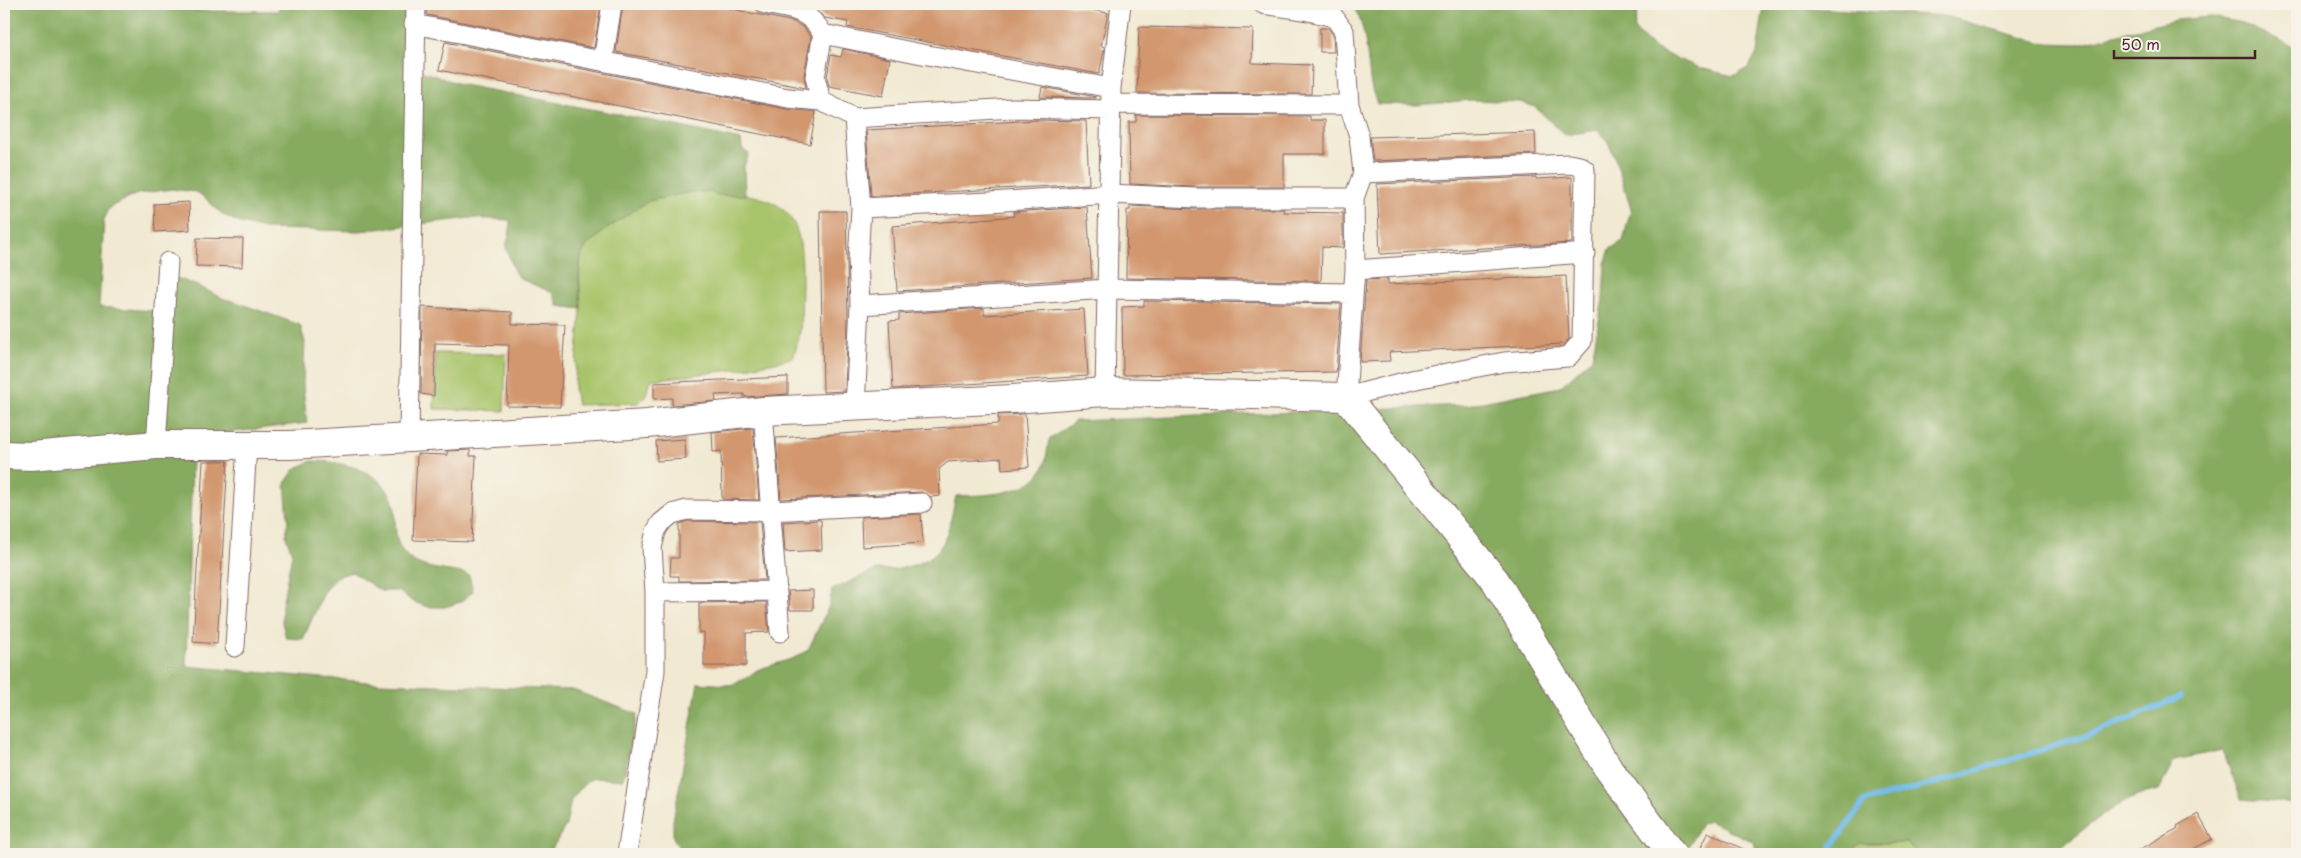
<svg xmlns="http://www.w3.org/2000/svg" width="2301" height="858" font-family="'Playpen Sans',sans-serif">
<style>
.green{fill:#a8c46b;stroke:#79724b}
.forest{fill:#86aa5f;stroke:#686445}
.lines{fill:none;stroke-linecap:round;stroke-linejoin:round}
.stream{stroke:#71bcea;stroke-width:5.5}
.building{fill:#d2976e}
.street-casing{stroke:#846665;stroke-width:21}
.secondary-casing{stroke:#846665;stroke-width:30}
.street{stroke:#fff;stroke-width:19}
.secondary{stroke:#fff;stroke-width:28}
</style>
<rect width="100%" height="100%" fill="#f7f3e8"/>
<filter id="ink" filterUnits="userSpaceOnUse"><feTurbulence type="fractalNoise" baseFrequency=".02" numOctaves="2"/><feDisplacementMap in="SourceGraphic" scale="10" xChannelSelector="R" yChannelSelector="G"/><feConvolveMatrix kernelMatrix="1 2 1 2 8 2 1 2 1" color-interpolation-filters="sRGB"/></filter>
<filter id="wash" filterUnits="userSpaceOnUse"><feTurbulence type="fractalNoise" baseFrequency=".0096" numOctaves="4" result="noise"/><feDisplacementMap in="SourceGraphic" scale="20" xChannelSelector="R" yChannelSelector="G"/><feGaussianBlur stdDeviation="1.12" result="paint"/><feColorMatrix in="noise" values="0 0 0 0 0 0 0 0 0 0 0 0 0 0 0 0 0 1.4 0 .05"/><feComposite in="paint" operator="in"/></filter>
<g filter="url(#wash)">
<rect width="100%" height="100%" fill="#f1e9d1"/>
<path class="green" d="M691,192C697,192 704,191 710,192C714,193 716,195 721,195C729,195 739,194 747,195C802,203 802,240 802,286C801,311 803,334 793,357C778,363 763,363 748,368L651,380L645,397L639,403L577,405L574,388L581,309L579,263L586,246L606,229L648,201Z
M436,353L506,354L504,411L434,409Z
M1859,843H1906L1919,854H1849Z"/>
<path class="forest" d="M119,4L202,11H278L280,4H407L408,67L463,85L644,119L741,140L742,149L749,154L744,166L745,195H717L709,192H691L648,201L606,229L586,246L581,254L579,281L581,309L558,306L553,293L521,279L515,273L506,248L510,230V220L471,218L360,231L264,229L240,223L223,215L204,197L196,192L172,189L137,194L114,205L107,211L104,220L99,307L155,311C164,301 168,289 177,278L200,287L224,299L233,301L300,325L305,342L303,385L307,423L201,436L192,460L186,666L379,683L573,690L637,714L623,780L594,778L587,781L571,800L566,825L549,854H4V5Z
M1349,4H1639L1634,29L1653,47L1668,55L1700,68L1733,76L1748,68L1757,53L1764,5L1945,16L2043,43L2078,44L2176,20L2211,17L2242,23L2297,48V804L2241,799L2223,750L2175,760L2159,790C2121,796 2082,830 2054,854H1919L1906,843H1860L1849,854H1757L1754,842L1709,821L1701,824L1689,845L1686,854H682L673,837V821L698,683L730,685L745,679L757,670L794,658L808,650L829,606L832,590C847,584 863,574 878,570C885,569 891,571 898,569C947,559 946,540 956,496C982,495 1027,496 1042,470C1047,463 1047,449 1049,440L1075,421L1467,405L1560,387L1592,358L1603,299L1605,264L1610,249L1623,241L1631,209L1615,158L1608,142L1598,130L1565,135L1535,107L1520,102L1471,100L1419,105L1377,104C1375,98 1372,91 1371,85C1367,64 1367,16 1349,4Z
M311,461C342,461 385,470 394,505C398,521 391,537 404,553C418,571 449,569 469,575L473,591L461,602L445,607H427L412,601L398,591H381L352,572L336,577L325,590L303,639L286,638L282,622V605L292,554L286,536L288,519L285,483L295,469Z"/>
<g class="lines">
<path class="stream" d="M1826,854L1865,801L1928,785L2093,734L2180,697"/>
</g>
<g id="blocks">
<path class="building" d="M427,4H601L594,48L427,15Z
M623,4H708L794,22L804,28L811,37L804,75L806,88L616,52Z
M808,4H1062L1108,13L1101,46L1105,47L1099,74L847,27L848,22L825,18Z
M1139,27L1253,29L1252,63L1312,65L1311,94L1137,93Z
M1320,28H1328L1333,35L1334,52H1320Z
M445,42L786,109L816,112L810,144L439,70Z
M843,49L890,59L883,96L829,86L827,77L831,55L841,57Z
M1042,87L1096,97V98L1040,97Z
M1136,115L1310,116V120H1325V154H1284V187H1195L1130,184L1129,122H1136Z
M1037,120L1086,121L1089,184L871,196L866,130Z
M1535,132L1536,154L1373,161L1370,137Z
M1536,177V179L1572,177V243L1380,254L1377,184Z
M189,202L190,230L155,232L154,204Z
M1130,206L1195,209H1284V212L1343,213V248L1322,247L1321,281L1126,278L1127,210H1130Z
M1087,207L1092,278L897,291L892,226L1005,217L1014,216L1013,212Z
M820,211H846L848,317L845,391L823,392Z
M197,238L243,239L242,267L196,266Z
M1566,276L1569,339L1564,344L1389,352L1390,361L1360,362L1366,280L1388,279V284Z
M1144,301L1341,304L1336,372L1123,375L1122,307L1144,306Z
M422,307L512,312V324L565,325L560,407L507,406L509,345L435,343L434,396L421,394Z
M984,308V315L1084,309L1088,376L893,389L889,321L899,320V314Z
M788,377V394L744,397V394L715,395L716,401L672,405V398L654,399V383Z
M1025,414L1029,467L1002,469L1001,458L948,462L939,469L940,496L931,497L921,492L781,499L776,438L998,424V415Z
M753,428L759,500L722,499L721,451L713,452L712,432Z
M685,439L686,459L657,461L656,441Z
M470,450V456H476L472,542L413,540L417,454L447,455V451Z
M203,461H228L217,644L193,642Z
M921,514L923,543L862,547L861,517Z
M821,520L822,550L785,552L783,522Z
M688,521L760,522L765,580L679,581V576H670L671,558H679V524Z
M813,590V610H790L788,591Z
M766,602L769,632L746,633V666H704V632L699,633V603Z
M2198,814L2212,839L2184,854H2132L2178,828L2177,826Z
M1708,832L1724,840L1754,854H1697Z"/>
</g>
</g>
<g filter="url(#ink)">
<use href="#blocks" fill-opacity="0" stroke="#846665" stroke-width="1"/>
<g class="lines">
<g class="street-casing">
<path id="street" d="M765,4C793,10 807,8 823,34L815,77L821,101L854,118L861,208L858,260L860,305L855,408
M1263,4L1309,11L1334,17L1344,31L1349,105L1359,136L1363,173L1354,198L1355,270L1346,397L1416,379L1504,362L1568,357L1582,341L1585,170L1580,166L1569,164L1363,173
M414,24L788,98L821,101
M823,34L922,54L1111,88
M603,61L612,4
M1112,104L1349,105
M854,118L1013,108L1111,110
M861,208L990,202L1110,194L1195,198H1354
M1355,270L1585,253
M860,305L1108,289L1352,293
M1105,392L1111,88L1121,4
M763,411L780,632
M409,438L416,4
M156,445L168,262
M655,592L776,591
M235,647L247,444
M627,854L655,671V592L652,548L656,531L661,523L672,514L687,510L770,511L922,503"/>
</g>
<g class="secondary-casing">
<path id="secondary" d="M4,455L31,456L156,445H290L647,424L763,411L1013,399L1105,392L1346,397L1495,580L1609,769L1672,854"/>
</g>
<use href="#street" class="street"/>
<use href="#secondary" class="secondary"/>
</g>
</g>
<rect width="2301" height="858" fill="none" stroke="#f7f3e8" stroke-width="20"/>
<path d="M2114 50v8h141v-8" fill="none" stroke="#4a1f2b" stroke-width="2.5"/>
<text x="2121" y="50" font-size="15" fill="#4a1f2b" stroke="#f7f3e8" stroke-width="4" paint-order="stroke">50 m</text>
</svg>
